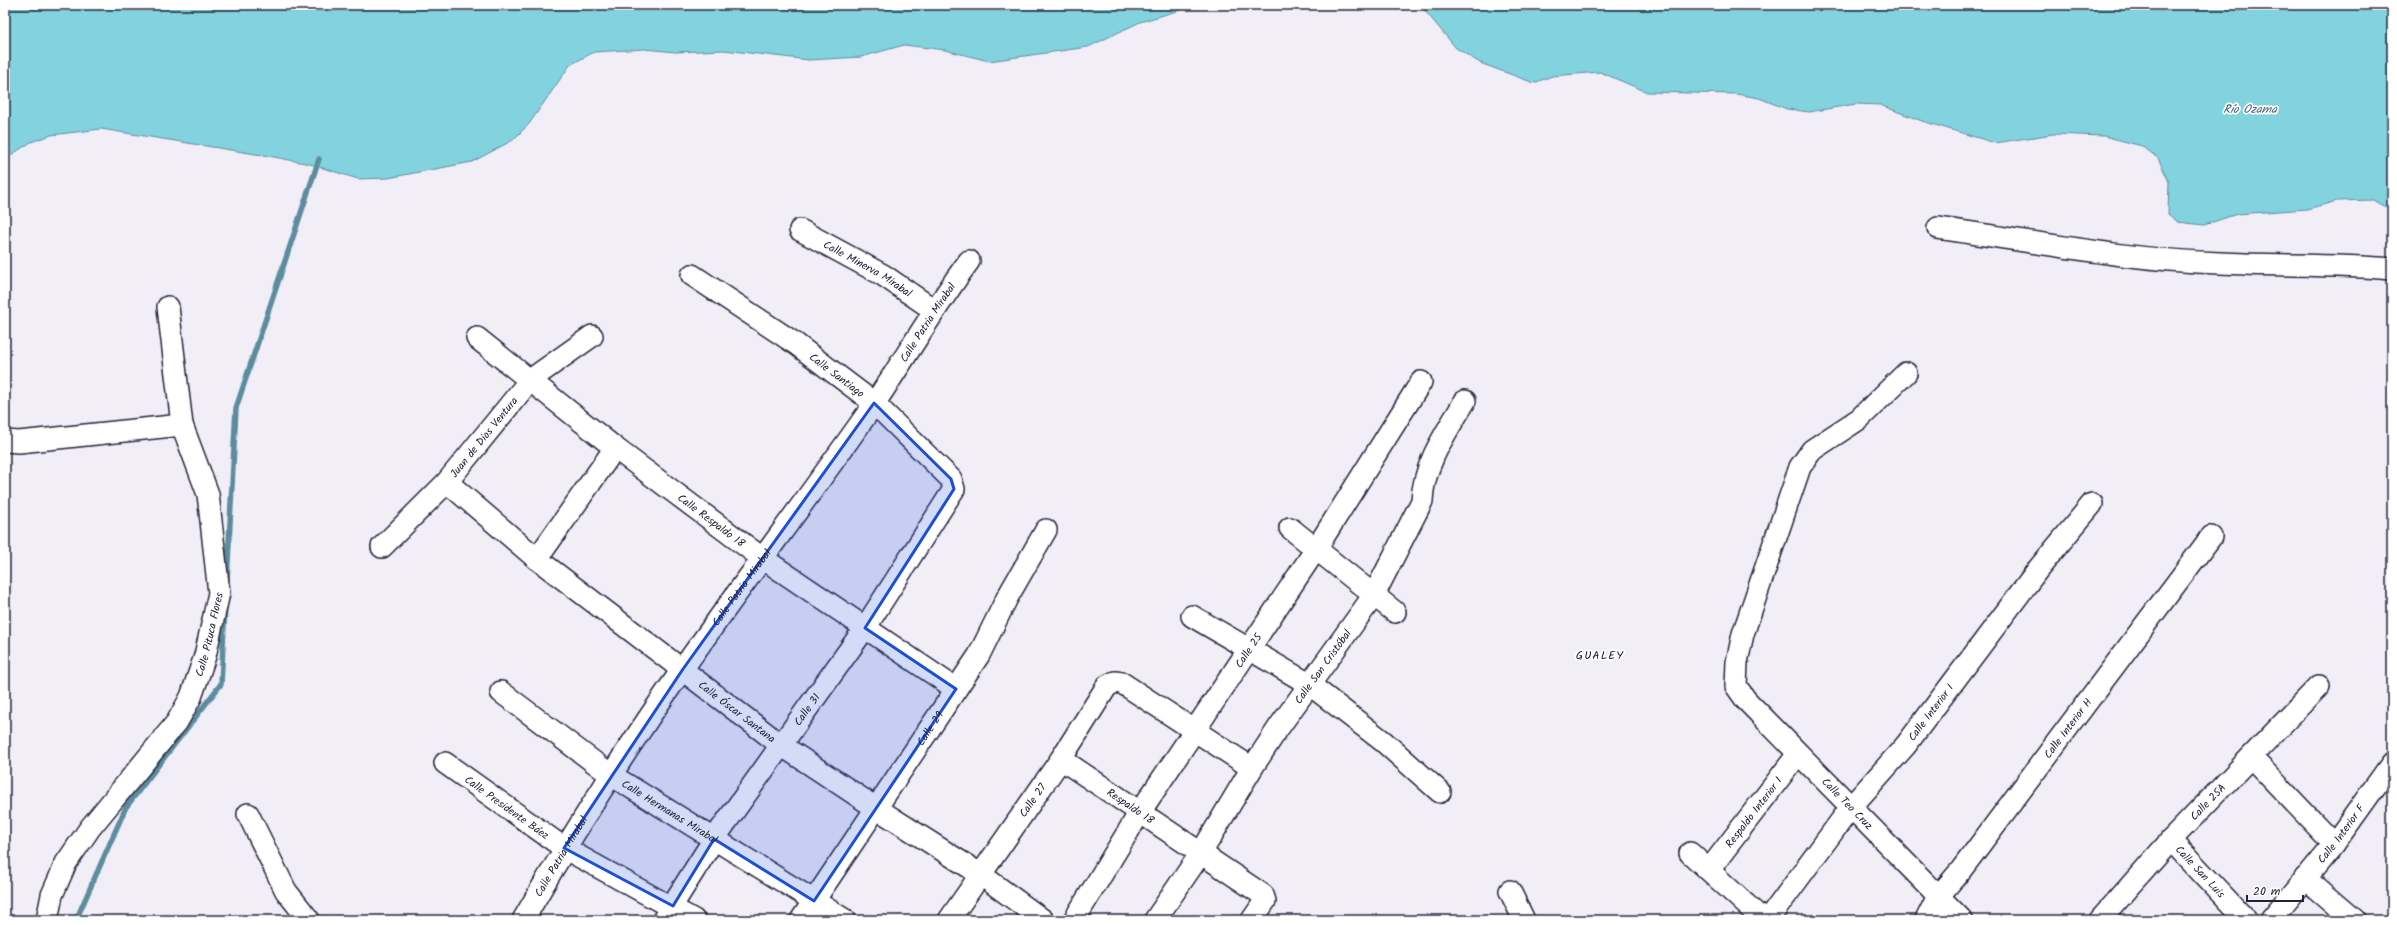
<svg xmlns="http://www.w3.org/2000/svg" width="2397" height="925" font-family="Kalam,sans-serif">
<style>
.water{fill:#83d3df;stroke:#5c8c9d}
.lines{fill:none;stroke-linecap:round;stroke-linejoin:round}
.stream{stroke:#5c8c9d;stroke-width:5.5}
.minor-casing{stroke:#22223b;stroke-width:24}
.minor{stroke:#fff;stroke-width:21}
.marked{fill:#1d4ed8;fill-opacity:0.2;stroke:#1d4ed8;stroke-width:3;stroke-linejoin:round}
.labels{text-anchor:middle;stroke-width:3.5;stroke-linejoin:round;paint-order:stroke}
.street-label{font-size:11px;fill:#22223b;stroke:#fff}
.water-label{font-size:12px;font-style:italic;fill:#446074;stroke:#fff}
.neighbourhood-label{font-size:12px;letter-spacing:1px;fill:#22223b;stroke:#fff}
</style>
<rect width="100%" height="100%" fill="#f1eef8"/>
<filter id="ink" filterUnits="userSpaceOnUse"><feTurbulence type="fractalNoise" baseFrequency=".025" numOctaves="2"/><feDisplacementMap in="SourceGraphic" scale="8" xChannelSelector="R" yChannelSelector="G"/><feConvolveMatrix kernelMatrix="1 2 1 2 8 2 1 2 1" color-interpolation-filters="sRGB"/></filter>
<g filter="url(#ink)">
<path class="water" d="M5,5H1197L1140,22L1088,47L989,61L945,50L904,45L861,57L809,60L724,50L676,52L644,49L594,52L570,65L529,124L513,140L472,162L388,178L358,179L310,164L274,157L101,129L51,135L31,142L5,159Z
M1420,5H2392V210L2373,200L2337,201L2307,209L2237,214L2204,225L2178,222L2168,214L2169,182L2158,158L2142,146L2104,136L2053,134L1995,143L1922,121L1880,105L1856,104L1809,112L1787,109L1759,98L1736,94L1647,92L1600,72L1552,76L1534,83L1480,63L1456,48Z"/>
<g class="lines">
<path class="stream" d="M227,581L236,408L319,159
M76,920L126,807L221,684L225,607"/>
<g class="minor-casing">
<g id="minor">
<path d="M1938,228C2031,241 2126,260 2220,263C2277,266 2334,264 2392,269"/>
<path id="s1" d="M800,230L883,275L934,310"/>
<path id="s2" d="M477,338L615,448L762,558L956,689"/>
<path id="s3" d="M1906,373L1859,419L1812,450L1800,467L1743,634L1737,662L1736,686L1746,700L1962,920"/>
<path d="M5,441L19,442L182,425"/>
<path id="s4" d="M447,482L537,559L781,745L876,808L980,874L1043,920"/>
<path d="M1290,528L1395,612"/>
<path id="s5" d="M382,547L447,482L530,380L592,336"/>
<path d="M537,559L615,448"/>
<path d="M1192,616L1309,684L1384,742L1440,792"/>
<path id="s6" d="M501,692L611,775L845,920"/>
<path d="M2251,757L2334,844"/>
<path id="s7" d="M1061,759L1263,895L1265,901L1252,920"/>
<path id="s8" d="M445,763L564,848L694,920"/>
<path d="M248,814L286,891L309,920"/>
<path id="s9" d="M2171,840L2246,920"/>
<path d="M1690,853L1763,920"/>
<path id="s10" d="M1709,870L1798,754"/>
<path d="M2305,878L2354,920"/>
<path d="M1510,891L1524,920"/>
<path id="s11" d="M47,920L52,895L66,863L90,828L177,722L191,697L205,656L219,593L208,494L182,425L168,307"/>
<path id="s12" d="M523,920C573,833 626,749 684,667C746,579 812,493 874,404C906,357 935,307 969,261"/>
<path id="s13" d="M663,920L714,839L865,628L954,489L951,479L874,403L796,344L692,275"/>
<path id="s14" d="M801,920L979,655L1007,598L1046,530"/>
<path id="s15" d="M949,920L1061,759L1107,686L1115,682L1122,683L1252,768"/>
<path id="s16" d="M1074,920L1140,812L1316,549L1421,382"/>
<path id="s17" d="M1155,920L1201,853L1252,768L1279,727L1374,595L1422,501C1423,465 1447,431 1465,401"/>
<path id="s18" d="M1768,920L1851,807L1906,745L2039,568L2092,504"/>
<path id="s19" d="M1926,920L1937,898L1961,870L2211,537"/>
<path id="s20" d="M2100,920L2171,840L2319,686"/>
<path id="s21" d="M2271,920L2334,844L2392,763"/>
</g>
</g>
<use href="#minor" class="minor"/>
</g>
</g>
<path class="marked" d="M874,403L951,479L954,489L865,628L956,689L814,901L714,839L673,906L564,848L683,669Z"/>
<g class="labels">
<g class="street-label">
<text dy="4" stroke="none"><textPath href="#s1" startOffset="78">Calle Minerva Mirabal</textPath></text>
<text dy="4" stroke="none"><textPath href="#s12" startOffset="722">Calle Patria Mirabal</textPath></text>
<text transform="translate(837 375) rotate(37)" y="4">Calle Santiago</text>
<text dy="4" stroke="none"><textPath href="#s5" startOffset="150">Juan de Dios Ventura</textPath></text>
<text dy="4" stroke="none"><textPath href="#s2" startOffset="297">Calle Respaldo 18</textPath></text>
<text dy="4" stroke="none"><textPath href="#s12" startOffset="398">Calle Patria Mirabal</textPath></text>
<text dy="4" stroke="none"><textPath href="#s11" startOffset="334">Calle Pituca Flores</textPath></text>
<text dy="4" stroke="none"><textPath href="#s16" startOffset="321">Calle 25</textPath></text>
<text dy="4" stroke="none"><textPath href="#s17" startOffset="304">Calle San Cristóbal</textPath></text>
<text dy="4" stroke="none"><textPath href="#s13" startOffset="255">Calle 31</textPath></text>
<text dy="4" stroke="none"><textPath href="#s4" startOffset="370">Calle Óscar Santana</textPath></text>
<text dy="4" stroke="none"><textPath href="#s18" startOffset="264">Calle Interior I</textPath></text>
<text dy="4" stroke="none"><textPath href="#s14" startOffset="231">Calle 29</textPath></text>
<text dy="4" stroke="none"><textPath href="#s19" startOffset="239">Calle Interior H</textPath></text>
<text dy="4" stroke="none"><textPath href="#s15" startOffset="146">Calle 27</textPath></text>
<text dy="4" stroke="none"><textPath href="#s20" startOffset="160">Calle 25A</textPath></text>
<text dy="4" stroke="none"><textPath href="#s3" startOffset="534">Calle Teo Cruz</textPath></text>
<text dy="4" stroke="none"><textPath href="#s7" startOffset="84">Respaldo 18</textPath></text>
<text dy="4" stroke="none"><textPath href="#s8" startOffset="76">Calle Presidente Báez</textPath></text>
<text dy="4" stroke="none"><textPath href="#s6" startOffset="207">Calle Hermanas Mirabal</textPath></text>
<text dy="4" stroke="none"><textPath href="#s10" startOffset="73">Respaldo Interior I</textPath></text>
<text dy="4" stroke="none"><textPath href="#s21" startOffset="111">Calle Interior F</textPath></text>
<text dy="4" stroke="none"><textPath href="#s12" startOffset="74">Calle Patria Mirabal</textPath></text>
<text dy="4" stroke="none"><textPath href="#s9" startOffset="43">Calle San Luis</textPath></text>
</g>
<g class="water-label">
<text x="2250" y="113">Río Ozama</text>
</g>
<g class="neighbourhood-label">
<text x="1600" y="659">GUALEY</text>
</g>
</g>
<rect width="2397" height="925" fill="none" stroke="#fff" stroke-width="20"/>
<rect x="10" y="10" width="2377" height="905" fill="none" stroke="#22223b" stroke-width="1.5" filter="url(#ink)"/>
<path d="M2247 895v6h56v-6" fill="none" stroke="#22223b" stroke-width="2"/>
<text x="2253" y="895" font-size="12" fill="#22223b" stroke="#ffffff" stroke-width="3" paint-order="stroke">20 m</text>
</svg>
